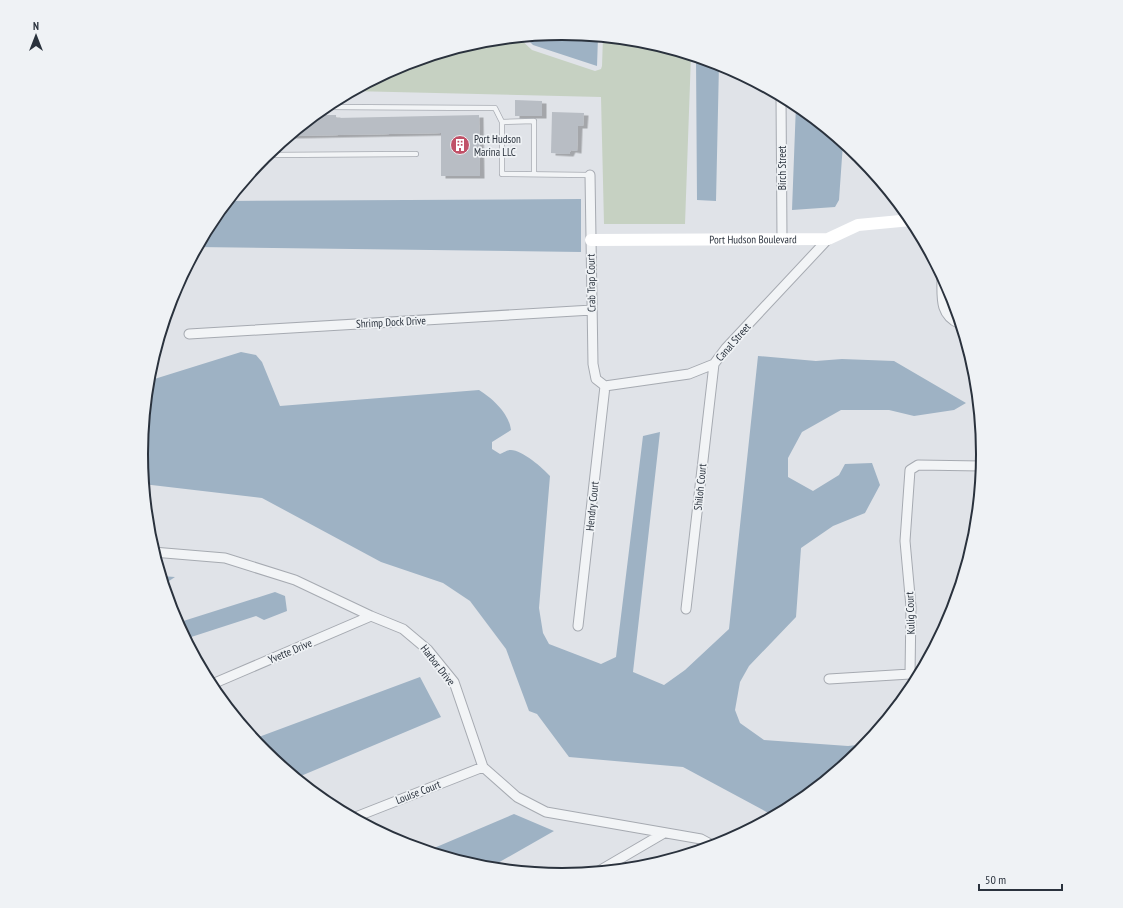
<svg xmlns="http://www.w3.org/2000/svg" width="1123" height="908" font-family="'PT Sans Narrow',sans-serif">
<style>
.green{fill:#c6d1c2}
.water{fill:#9eb2c4}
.building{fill:#b8bdc4;filter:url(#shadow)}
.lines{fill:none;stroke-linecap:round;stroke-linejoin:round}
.lane-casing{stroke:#a6aab1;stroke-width:6}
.street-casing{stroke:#a6aab1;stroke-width:11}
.lane{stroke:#f2f4f6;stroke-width:4.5}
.street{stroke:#f2f4f6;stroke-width:9}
.secondary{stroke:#fff;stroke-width:12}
.labels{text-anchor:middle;stroke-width:3.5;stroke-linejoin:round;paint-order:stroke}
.poi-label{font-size:11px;fill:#2a323d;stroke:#eff2f5;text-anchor:start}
.street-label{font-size:11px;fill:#2a323d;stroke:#eff2f5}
.rim{fill:none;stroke:#2a323d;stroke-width:2}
</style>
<defs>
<filter id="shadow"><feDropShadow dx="4.5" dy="2.5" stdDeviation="0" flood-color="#0004"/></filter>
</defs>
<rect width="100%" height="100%" fill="#e0e3e8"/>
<path class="green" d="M518,37L532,50L595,71L601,69L602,66L603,37L644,41L691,55L685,224H604L601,97L351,91L401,65L480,41Z"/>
<path class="water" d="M562,33L598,37L597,66L533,45L525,37Z
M696,57L719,64L716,201L697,200Z
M796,104L843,143L839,200L835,207L792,210Z
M581,199V252L197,247L212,220L227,201Z
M241,352L256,355L262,362L280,406L479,390C492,398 509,413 511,430L492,442V449L500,454C503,453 507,450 510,450C521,449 543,468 550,476L539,608L543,633L549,644L601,664L616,657L643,436L660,432L633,672L664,685L685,670L729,629L758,356L816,361L842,359L894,361L966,403L954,410L914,416L889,410H841L802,432L788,458V477L813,491L839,475L845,464L872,463L880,485L865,513L833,526L801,548L796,617L749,666L740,682L735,710L740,723L764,740L848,746L866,744L859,752L795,804L774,816L683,767L569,757L537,714L529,711L506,649L470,601L443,583L381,562L262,498L143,484L141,454L148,381Z
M161,576L175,577L163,585Z
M275,592L285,596L287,611L264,620L256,616L185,639L177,623Z
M420,677L441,717L296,778L264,752L253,739Z
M514,814L554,831L489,868L479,867L427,851Z"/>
<path class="building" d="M515,100L542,101V116H515Z
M552,112L584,113L583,126H578L577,151L571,150L569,154L551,153Z
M314,115H336V118L479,115L480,176H441V133L288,136Z"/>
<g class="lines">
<g class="lane-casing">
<path id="lane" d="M324,107L495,108L502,122
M266,155L416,154
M534,174V121L502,122V174L590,175"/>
</g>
<g class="street-casing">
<path id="street" d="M781,96L782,239
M590,175L593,364L596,379L605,386
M942,277C942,297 939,315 960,324
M189,334L592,310
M605,386L689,374L714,364L726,348L828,239
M153,552L225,558L295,580L371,616L403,629L428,650L454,682L483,767L517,797L546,812L701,839L714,846
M686,609L714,364
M578,626L605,386
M829,679L910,674L911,607L905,541L910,470L918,465L981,466
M210,685L371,616
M353,818L483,767
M599,871L664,833"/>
</g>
<use href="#lane" class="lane"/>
<use href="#street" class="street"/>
<path class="secondary" id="s1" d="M591,240L828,239L858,225L911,220"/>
</g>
<defs>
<g id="building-disc" transform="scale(1)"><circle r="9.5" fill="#c15167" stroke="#eff2f5"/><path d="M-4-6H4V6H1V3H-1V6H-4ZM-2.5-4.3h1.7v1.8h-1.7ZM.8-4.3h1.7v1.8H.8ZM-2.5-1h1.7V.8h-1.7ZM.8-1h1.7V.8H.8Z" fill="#fff"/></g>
</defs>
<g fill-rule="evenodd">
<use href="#building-disc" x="460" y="145"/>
</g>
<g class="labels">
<g class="poi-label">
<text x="474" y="143">Port Hudson<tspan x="474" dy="13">Marina LLC</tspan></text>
</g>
<g class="street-label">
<text transform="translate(782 168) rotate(-90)" y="4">Birch Street</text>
<text dy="4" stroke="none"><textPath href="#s1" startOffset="162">Port Hudson Boulevard</textPath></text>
<text transform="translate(591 283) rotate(-91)" y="4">Crab Trap Court</text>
<text transform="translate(391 322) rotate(-3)" y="4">Shrimp Dock Drive</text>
<text transform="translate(733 342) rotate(-49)" y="4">Canal Street</text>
<text transform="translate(700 487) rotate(-84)" y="4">Shiloh Court</text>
<text transform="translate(592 506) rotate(-84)" y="4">Hendry Court</text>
<text transform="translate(910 613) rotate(-92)" y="4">Kulig Court</text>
<text transform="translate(290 651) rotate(-23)" y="4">Yvette Drive</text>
<text transform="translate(438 665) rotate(52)" y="4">Harbor Drive</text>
<text transform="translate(418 792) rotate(-21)" y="4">Louise Court</text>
</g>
</g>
<path d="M0 0H1123V908H0ZM148 454a414 414 0 1 1 828 0a414 414 0 1 1-828 0Z" fill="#eff2f5" fill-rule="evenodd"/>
<path class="rim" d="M148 454a414 414 0 1 1 828 0a414 414 0 1 1-828 0Z"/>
<g transform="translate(36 36)" stroke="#eff2f5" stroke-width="3" paint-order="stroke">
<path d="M0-3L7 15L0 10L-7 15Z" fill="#2a323d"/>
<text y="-6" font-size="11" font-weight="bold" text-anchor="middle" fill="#2a323d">N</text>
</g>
<path d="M979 884v6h83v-6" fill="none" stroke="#2a323d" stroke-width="2"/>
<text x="985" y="884" font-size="12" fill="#2a323d" stroke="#eff2f5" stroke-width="3" paint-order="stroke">50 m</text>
</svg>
